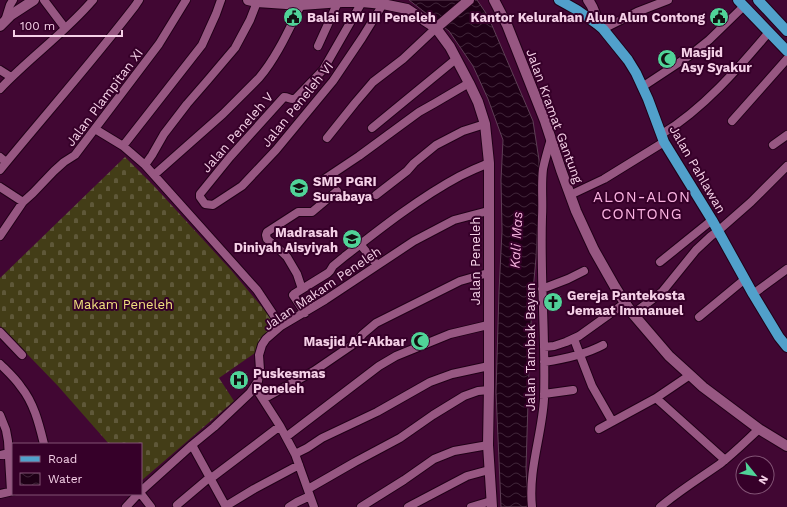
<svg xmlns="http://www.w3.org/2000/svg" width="787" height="507" font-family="'Work Sans',sans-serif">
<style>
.cemetery{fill:url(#cemetery-stones)}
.water{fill:url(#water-waves);stroke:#5e3e55}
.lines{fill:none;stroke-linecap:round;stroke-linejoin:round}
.street-casing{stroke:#210018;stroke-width:10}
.secondary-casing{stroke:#210018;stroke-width:12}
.primary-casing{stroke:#210018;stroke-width:12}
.street{stroke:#975782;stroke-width:8}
.secondary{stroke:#975782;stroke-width:10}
.primary{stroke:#51a0cb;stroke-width:10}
.labels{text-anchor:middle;stroke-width:4;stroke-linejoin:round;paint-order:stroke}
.poi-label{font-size:13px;font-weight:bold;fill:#f5d0e7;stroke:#360029;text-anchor:start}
.street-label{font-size:13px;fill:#f5d0e7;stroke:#360029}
.park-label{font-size:13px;fill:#f0e07e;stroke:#360029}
.water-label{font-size:14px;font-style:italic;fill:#f6b3de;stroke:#360029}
.quarter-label{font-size:15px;letter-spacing:1px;fill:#fab3e1;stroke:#360029}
</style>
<defs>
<pattern id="cemetery-stones" width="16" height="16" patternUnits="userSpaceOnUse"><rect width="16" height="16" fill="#433d17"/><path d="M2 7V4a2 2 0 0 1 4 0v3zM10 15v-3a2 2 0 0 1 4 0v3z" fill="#5f5839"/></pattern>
<pattern id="water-waves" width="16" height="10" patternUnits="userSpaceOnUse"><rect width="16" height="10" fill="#1e0016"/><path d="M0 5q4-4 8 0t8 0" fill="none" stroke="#3f2438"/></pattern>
</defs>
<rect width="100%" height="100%" fill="#410733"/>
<path class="cemetery" d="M125,157L154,186L231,270L277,325L264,338L255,353L219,378L234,401L141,481V444H109L58,386L0,326V278Z"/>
<path class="water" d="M409,0H477L488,16L533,121L539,160V195L536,258L532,302L529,369L526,468L528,507H501L496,392L499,291L502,231L501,180L503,140L488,99L473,66L449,31Z"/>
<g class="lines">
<g class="street-casing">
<path id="street" d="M44,0L65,28
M362,2L323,70L296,98C292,101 289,97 284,97L230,157L200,194V197L205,204L213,205L242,186L276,150L333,81L362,38L383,4
M5,21L10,5L13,0
M603,29L637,12L668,0
M318,46L338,2
M0,70L11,77
M642,87L689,56L709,40L744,6
M0,89C29,58 65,33 93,0
M732,121L787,59
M372,128L456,59
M95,129L123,146L145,165L257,290L281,326
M662,134C703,109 738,69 769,32
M327,138L355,103L373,82L403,59L436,28
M773,145L787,135
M123,146L202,45L216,14L221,0
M0,157L6,162
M145,165L152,155L164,134L187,104L207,81L235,48L250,20L257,2
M0,170C45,115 92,62 135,6L139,0
M154,175L223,114L259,78C277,57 289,29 301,5
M320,182L359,156L419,112L435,103L469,83
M0,187L23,202
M376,195L407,171L414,163L436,145L463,131L485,124
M570,195L604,179L664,142
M0,236L23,202L33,193L54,171L64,162L75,155L159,44L186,0
M360,244L377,265
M660,262L712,220
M302,289L297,274L287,257L279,249L267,239L266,235L267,232L298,212H312L337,191
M542,289L568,279L584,271
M753,294L787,269
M305,313L293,295L294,294L328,273L330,271L333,266L344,257C381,228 419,198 460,176C470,171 479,167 489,163
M633,314L662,292L696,250L711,236L718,231L751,202L787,166
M699,317L745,279
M0,332L22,355
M574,339L580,355L592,386L612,421
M544,347L554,346L566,342L579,336L625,303
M544,362C565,359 584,355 603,345
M0,364C7,371 15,378 21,387C34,403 39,424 44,444
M255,387L280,426L295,454L314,507
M544,394L573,390
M656,398L725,460
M263,399L314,371L355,343L363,334L376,323L460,281L488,273
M0,415L6,430L8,441L11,491
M599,429L656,398L690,375
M286,437L379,366L396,356L450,334L488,325
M192,445L226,507
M295,454L307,448L322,438L377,412L430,382L452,374L489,366
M0,455L13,452
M210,479L280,426
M308,489L355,462L400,438L433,415L464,396L478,391L489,390
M141,491L192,445L214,427L250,393L258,381L259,375L260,370L259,355L262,345L266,339L281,326L325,300L414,241L454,220L488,211
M0,494L13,491
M141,494L151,507
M177,505L209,478
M226,506L254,489L299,465
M126,507L138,494
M289,507L297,502L310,496
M361,507L404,480L434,459L454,451L488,445
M408,507L467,476L489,470
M471,507L491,501
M532,507C528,470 542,435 544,399C546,338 540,278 542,217C543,201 541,185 543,169C545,159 548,149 551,139
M660,507C679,491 700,478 720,464C734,453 746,441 759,429"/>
</g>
<g class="secondary-casing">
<path id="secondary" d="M248,0L257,2L301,5L342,2H362L383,4L407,9L436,28L450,47L469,83L478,102L485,124L489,163V388L488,445L492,507
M494,0L507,25L545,121L561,170L576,211L594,250L615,287L625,303L633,314L669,356L690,375L703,387L759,429L787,446
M588,0C594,8 596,14 597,24
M0,26L11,15L34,0
M436,28L469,0"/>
</g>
<g class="primary-casing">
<path id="primary" d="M559,0L577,10L597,24L603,29L628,60L636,73L648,99L664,142L712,220L753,294L779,337L787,347
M738,0L787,51
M758,0L787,31"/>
</g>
<use href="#street" class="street"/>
<use href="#secondary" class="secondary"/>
<use href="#primary" class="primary"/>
</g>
<defs>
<g id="civic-disc" transform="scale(1)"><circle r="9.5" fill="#50d398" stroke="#360029"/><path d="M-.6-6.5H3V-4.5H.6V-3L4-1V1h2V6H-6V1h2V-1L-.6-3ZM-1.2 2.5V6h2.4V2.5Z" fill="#111"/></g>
<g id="mosque-disc" transform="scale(1)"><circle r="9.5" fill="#50d398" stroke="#360029"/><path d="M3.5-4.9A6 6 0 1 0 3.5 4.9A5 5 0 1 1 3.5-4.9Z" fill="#111"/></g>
<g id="school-disc" transform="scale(1)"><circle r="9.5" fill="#50d398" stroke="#360029"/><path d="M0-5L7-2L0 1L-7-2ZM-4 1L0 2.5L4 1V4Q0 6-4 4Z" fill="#111"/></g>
<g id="church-disc" transform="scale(1)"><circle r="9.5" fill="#50d398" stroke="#360029"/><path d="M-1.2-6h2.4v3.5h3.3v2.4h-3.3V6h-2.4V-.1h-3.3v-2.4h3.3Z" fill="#111"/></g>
<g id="hospital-disc" transform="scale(1)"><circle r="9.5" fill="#50d398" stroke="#360029"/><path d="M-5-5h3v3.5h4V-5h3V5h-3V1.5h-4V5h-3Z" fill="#111"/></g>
</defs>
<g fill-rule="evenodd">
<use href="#civic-disc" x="293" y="17"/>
<use href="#civic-disc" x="719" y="17"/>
<use href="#mosque-disc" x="667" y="59"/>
<use href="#school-disc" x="299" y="188"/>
<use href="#school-disc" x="352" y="239"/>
<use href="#church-disc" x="553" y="302"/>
<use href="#mosque-disc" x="420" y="341"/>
<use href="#hospital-disc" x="239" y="380"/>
</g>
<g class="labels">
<g class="poi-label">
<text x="307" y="22">Balai RW III Peneleh</text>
<text x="705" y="22" text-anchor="end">Kantor Kelurahan Alun Alun Contong</text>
<text x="681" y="57">Masjid<tspan x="681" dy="15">Asy Syakur</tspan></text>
<text x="313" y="186">SMP PGRI<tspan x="313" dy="15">Surabaya</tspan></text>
<text x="338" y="237" text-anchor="end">Madrasah<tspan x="338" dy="15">Diniyah Aisyiyah</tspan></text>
<text x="567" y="300">Gereja Pantekosta<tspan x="567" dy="15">Jemaat Immanuel</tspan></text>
<text x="406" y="346" text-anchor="end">Masjid Al-Akbar</text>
<text x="253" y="378">Puskesmas<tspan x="253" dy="15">Peneleh</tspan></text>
</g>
<g class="street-label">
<text transform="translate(104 97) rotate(-53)" y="5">Jalan Plampitan XI</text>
<text transform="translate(297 104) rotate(-51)" y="5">Jalan Peneleh VI</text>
<text transform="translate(555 116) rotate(70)" y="5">Jalan Kramat Gantung</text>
<text transform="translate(237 132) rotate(-49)" y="5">Jalan Peneleh V</text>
<text transform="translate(698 169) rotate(60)" y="5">Jalan Pahlawan</text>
<text transform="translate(475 261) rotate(-90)" y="5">Jalan Peneleh</text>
<text transform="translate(322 288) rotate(-34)" y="5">Jalan Makam Peneleh</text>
<text transform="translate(530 347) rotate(-90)" y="5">Jalan Tambak Bayan</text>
</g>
<g class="park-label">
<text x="123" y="309">Makam Peneleh</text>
</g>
<g class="water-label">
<text transform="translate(516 240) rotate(-87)" y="5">Kali Mas</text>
</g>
<g class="quarter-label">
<text x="642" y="202">ALON-ALON<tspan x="642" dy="17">CONTONG</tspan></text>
</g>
</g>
<rect x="12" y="443" width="130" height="52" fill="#360029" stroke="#825375"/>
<rect x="20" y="456" width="20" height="6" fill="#51a0cb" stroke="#825375"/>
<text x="48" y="463" font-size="12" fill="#f5d0e7">Road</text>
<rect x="20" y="473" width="20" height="12" fill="url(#water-waves)" stroke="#825375"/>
<text x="48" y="483" font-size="12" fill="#f5d0e7">Water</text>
<g transform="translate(755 475) rotate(120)"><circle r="19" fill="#360029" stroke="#825375"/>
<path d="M0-3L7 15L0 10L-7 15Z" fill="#50d398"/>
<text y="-6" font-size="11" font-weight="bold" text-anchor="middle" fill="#f5d0e7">N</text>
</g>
<path d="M14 30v6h108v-6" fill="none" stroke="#f5d0e7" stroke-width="2"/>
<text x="20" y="30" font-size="12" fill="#f5d0e7" stroke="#360029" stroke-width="3" paint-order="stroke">100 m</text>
</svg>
